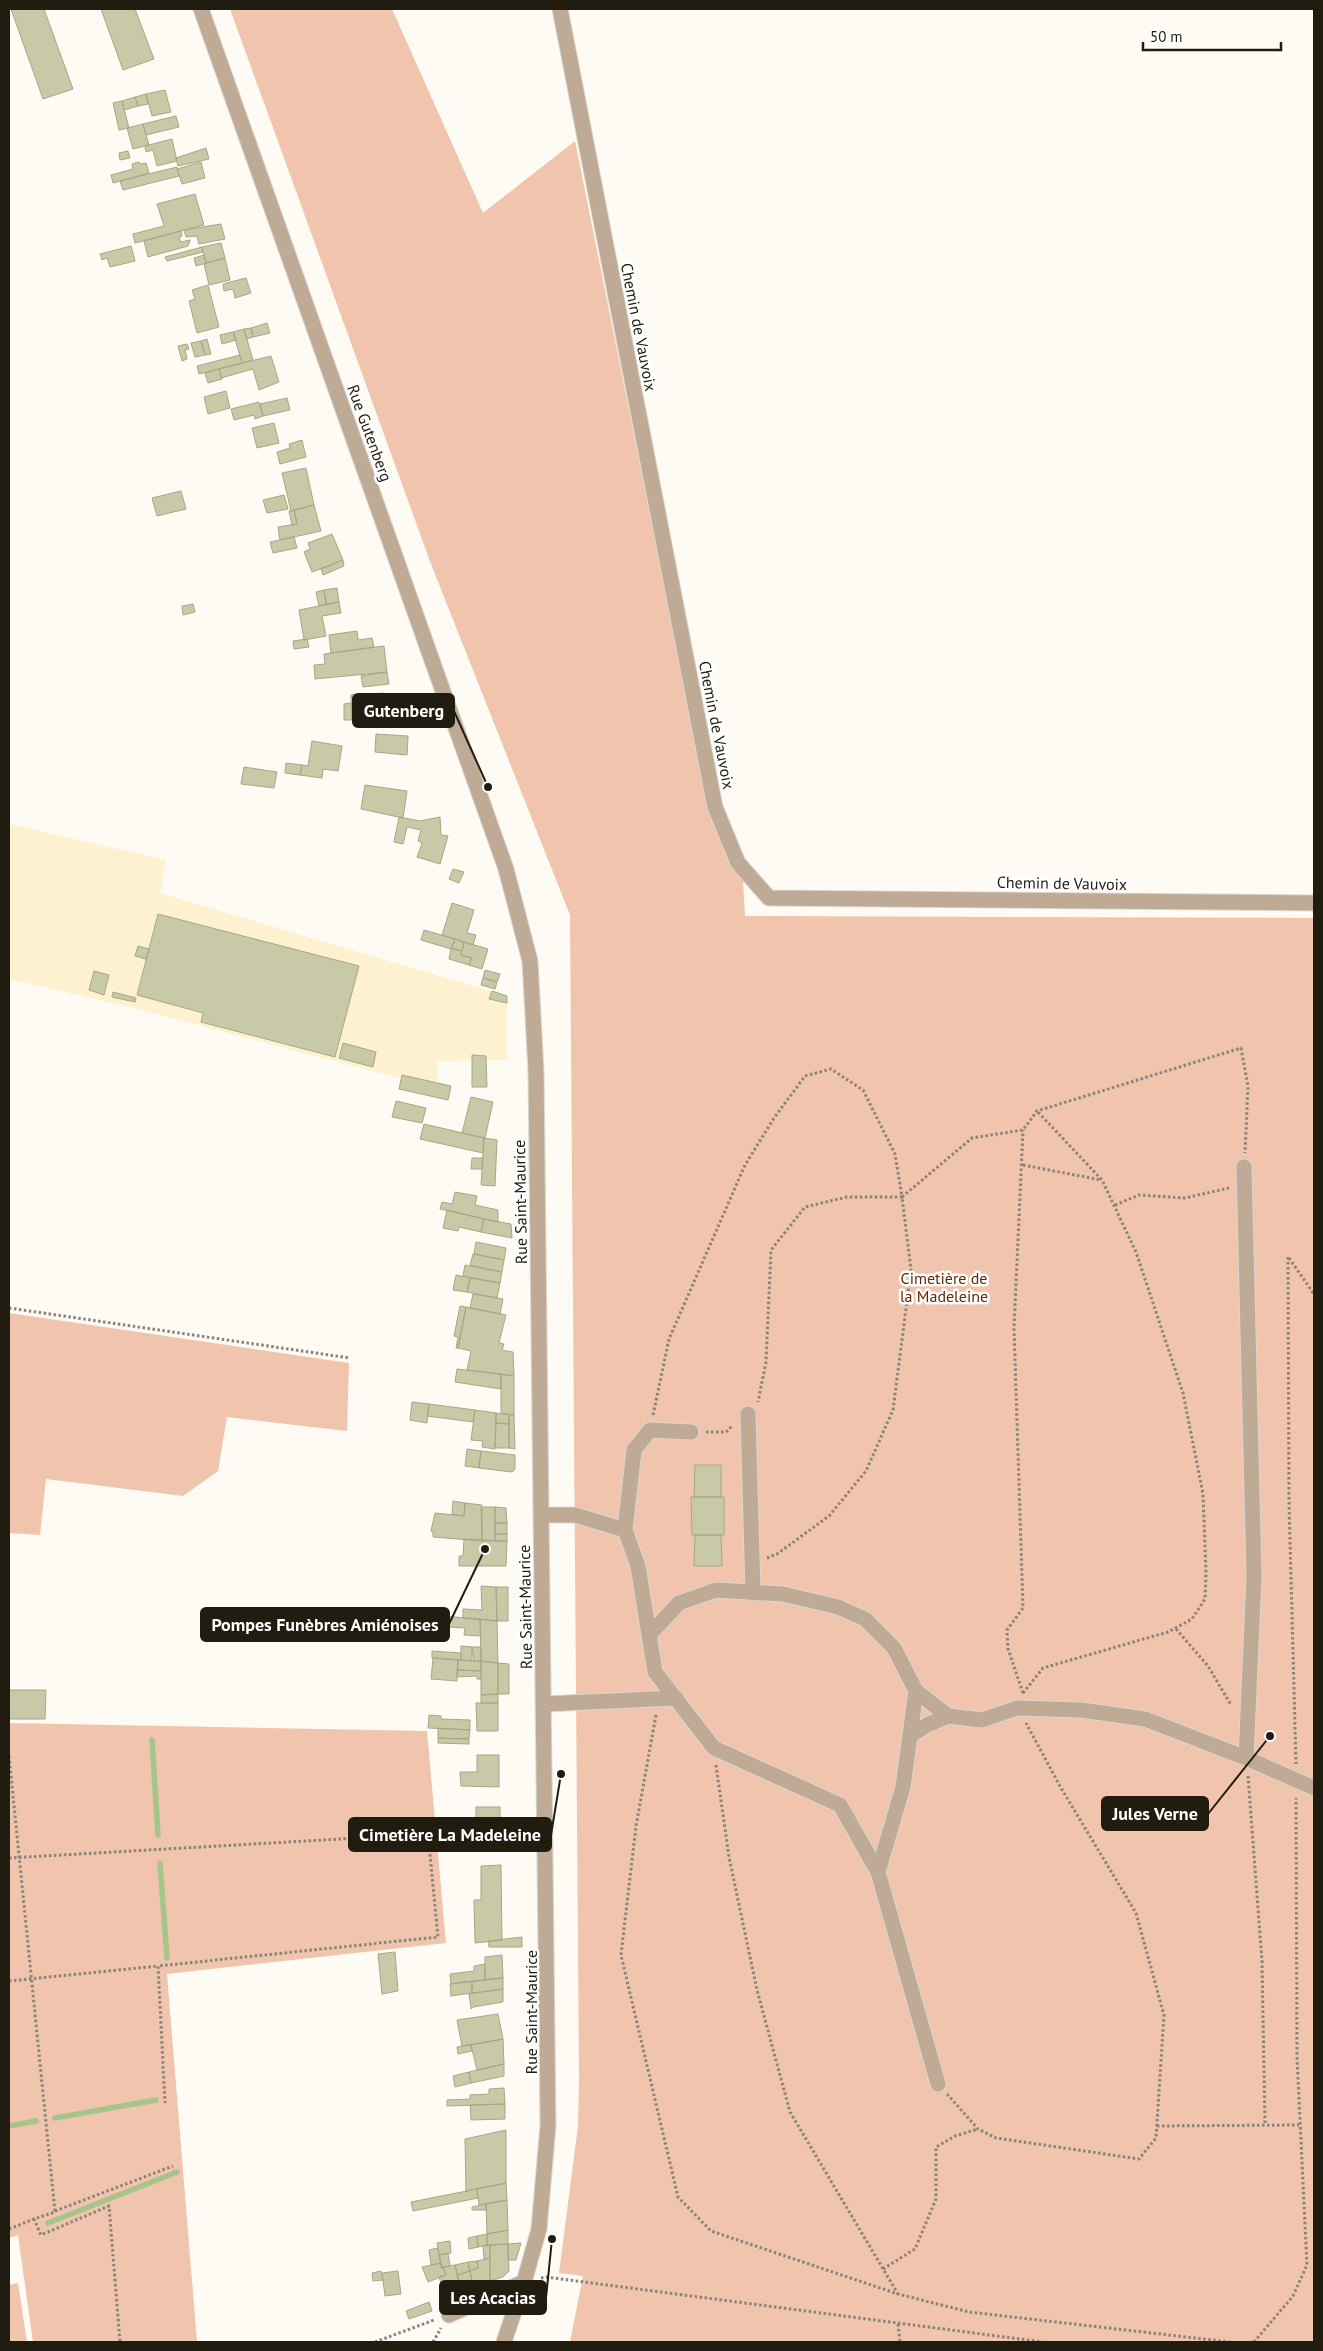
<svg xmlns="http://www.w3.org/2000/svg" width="1323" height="2351" font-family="'PT Sans',sans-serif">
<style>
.built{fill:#fdf1cf}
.green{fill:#f1c4ad}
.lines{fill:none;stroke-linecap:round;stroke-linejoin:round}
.stream{stroke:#a5c58b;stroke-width:5.5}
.building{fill:#c8caa7;stroke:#a5a886}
.minor-casing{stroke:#dad7d0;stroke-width:17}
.path{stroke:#88847b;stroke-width:3;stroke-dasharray:2.5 2.5;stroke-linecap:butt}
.minor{stroke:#bfab95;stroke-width:15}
.labels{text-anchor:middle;stroke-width:5;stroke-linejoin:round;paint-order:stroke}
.street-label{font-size:16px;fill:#211c10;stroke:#fff}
.park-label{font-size:16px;fill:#612904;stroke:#fff}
.leader{fill:none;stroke:#211c10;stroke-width:2}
.callout-dot{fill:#211c10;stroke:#fff;stroke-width:2}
.callout{fill:#211c10;stroke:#211c10;stroke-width:2}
.callout-label{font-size:18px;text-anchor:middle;font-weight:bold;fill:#fff}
</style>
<rect width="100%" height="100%" fill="#fdfbf4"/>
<path class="built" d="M9,824L166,860L160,893L507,996V1060L438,1061L437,1088L126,1006L9,979Z"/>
<path class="green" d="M230,9H392L483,213L575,141L707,798L743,881L745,916L1314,918V2342H570L583,2276L559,2273L578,2126L579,2078L570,915L431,564Z
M9,1313L349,1363L347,1431L227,1417L218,1471L183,1496L46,1479L40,1535L9,1533Z
M9,1723L427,1731L446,1943L167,1974L197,2342H33L18,2235L9,2238Z
M18,2283L27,2342H9V2285Z"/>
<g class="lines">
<path class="stream" d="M152,1740L158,1835
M160,1863L167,1958
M55,2118L156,2100
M9,2126L36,2121
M48,2223L177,2172"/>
</g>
<path class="building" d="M11,9H44L73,89L43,99Z
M101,9H135L154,59L123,70Z
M165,90L171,112L152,116L146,94Z
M146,94L148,104L138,106L135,97Z
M135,97L138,106L124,110L122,101Z
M122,101L129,128L119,130L113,103Z
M176,116L179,127L146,135L143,124Z
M143,124L149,145L133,149L127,128Z
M172,139L177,161L157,166L153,150L146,152L145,146Z
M206,148L209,159L178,166L176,158Z
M128,151L130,158L120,160L119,153Z
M139,162L140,164L146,163L149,173L113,183L111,175L133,169L132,164Z
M201,162L205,178L182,184L177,169Z
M177,167L179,176L123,190L120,181Z
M195,194L204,225L135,243L133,234L164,226L157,204Z
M221,224L225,239L199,244L197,236L186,237L184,230Z
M181,231L182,236L179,237L181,242L190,240L188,246L148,257L144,241Z
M221,243L225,258L206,263L202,247Z
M131,246L135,261L110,267L107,258L102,260L100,254Z
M202,247L203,252L167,261L165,257Z
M204,255L206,263L196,266L194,258Z
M225,258L230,280L209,285L204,264Z
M246,278L251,293L235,298L233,289L224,291L223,284Z
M208,285L219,327L197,333L189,301L195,299L192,290Z
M267,323L270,333L253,337L251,328Z
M251,328L253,337L247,339L244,329Z
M244,329L253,360L242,363L233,332Z
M233,332L236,340L222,344L220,335Z
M207,339L211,354L205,355L201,341Z
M201,341L205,355L195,357L191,343Z
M187,344L189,349L185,350L187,359L182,361L178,346Z
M240,355L242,363L199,374L197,366Z
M271,356L279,382L259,390L253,369L221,378L219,369Z
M219,369L222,379L208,383L205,373Z
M226,391L230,408L208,414L204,397Z
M287,398L290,410L263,416L260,404Z
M259,402L263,416L255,419L254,415L234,420L231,409Z
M274,423L279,443L257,448L252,428Z
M302,440L306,457L280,464L277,452L290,448L289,444Z
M306,468L314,505L291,511L282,473Z
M181,491L186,509L157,516L152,498Z
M284,495L288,509L267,513L263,500Z
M314,505L321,531L280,540L278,527L297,524L294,510Z
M294,510L297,524L292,525L289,511Z
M332,534L343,560L312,572L304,552L310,549L308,543Z
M294,537L297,548L273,553L270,542Z
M343,560L344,566L323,575L321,569Z
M337,588L339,602L326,604L324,590Z
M324,590L326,604L319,606L316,592Z
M339,602L341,613L322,616L326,636L304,640L299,610Z
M193,604L195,612L183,615L182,606Z
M357,631L358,640L372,638L374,647L331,653L329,635Z
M307,639L309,647L294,649L293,641Z
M384,646L387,672L315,679L314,665L325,664L324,654Z
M387,672L389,684L363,687L361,676Z
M384,693L386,717L352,720L351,695Z
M351,703L352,720H344V704Z
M376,734L408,736L407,755L375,752Z
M312,741L342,746L338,771L323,769L322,778L300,775L302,765L308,766Z
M286,763L302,765L300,775L285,773Z
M244,767L277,772L274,788L241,784Z
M365,785L407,791L403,818L361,809Z
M399,817L420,821L440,817L441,835L448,836L440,864L417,857L422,843L418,841L421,830L407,827L403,844L394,842Z
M453,869L464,872L459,883L449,879Z
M452,903L474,910L467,933L476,935L473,945L442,935Z
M158,914L359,966L335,1057L201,1022L203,1013L137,995Z
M424,930L455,939L451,949L421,940Z
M455,939L464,942L462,951L452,948Z
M464,942L488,949L482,969L469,965L472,958L461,955Z
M138,946L149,949L146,959L135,956Z
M451,949L462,951L461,955L472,958L469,965L449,959Z
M485,970L500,974L497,982L483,978Z
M94,971L109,975L104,995L89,990Z
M483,978L497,982L495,989L481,985Z
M492,991L507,996V1003L489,999Z
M113,992L136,998L135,1002L112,997Z
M343,1043L376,1052L373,1067L339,1058Z
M472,1055L486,1056L487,1087H472Z
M402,1075L451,1086L448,1100L399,1089Z
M471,1097L493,1102L485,1138L462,1133Z
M396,1101L426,1108L422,1123L392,1117Z
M424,1124L484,1138L483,1153L420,1139Z
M484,1138L497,1140L495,1186L481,1185Z
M472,1158H483L482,1169H471Z
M455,1192L477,1196L475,1205L498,1210V1222L440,1209L442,1202L452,1204Z
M447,1210L484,1219L481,1232L459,1227L458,1231L443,1228Z
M484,1219L511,1224L512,1238L481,1232Z
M476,1242L506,1248L504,1260L474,1254Z
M473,1254L504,1260L502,1272L470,1265Z
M465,1265L502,1272L500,1283L463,1276Z
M456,1275L470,1278L467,1292L453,1290Z
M470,1278L500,1283L497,1298L467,1292Z
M473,1294L503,1299L500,1314L470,1308Z
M460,1306L466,1307L458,1348H456L458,1337L454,1336Z
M466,1307L506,1315L499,1343L504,1344L502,1350L513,1352L514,1376L467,1370L471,1351L458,1348Z
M457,1369L501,1374V1389L455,1382Z
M501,1374L514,1376V1415L501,1413Z
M412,1402L429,1404L427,1423L410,1420Z
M429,1404L475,1410L473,1422L427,1416Z
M475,1410L496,1413L495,1449L482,1447L483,1441L471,1440Z
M496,1413L509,1415V1424L496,1423Z
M509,1415H514L515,1449L509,1448Z
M496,1423L509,1424V1448H495Z
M467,1449L481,1451L479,1468L465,1466Z
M481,1451L515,1455V1469L512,1472L479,1468Z
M695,1465H721V1497H694Z
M691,1497H724V1535H692Z
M453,1501L465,1503L464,1516L452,1514Z
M465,1503L482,1505V1541L433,1537V1532L431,1531L435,1513L464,1516Z
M481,1507H495V1541H482Z
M495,1507L506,1508L507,1523H495Z
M495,1523H507V1534H495Z
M495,1534H507V1541H495Z
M695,1535H721L722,1566H694Z
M464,1539L507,1541L506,1566H459V1556H463Z
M481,1586L496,1587L497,1621L463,1618V1609L482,1610Z
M496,1587H508V1621H497Z
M416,1614L480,1619L481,1636L464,1635L465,1628L415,1625Z
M480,1619L497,1621L498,1663L481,1661Z
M461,1646L472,1647V1661L461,1660Z
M472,1647H481V1661H474Z
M432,1651L461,1653V1660L432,1658Z
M433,1658L458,1660L457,1681L431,1679Z
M458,1660L481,1661V1671L457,1670Z
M481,1661L498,1663V1694L481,1695Z
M498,1663L509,1664V1694H498Z
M457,1670L481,1671V1679H477V1676L457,1677Z
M9,1690H46L45,1719H9Z
M498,1694V1703H481V1695Z
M476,1703H498V1731H477Z
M429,1715L441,1716V1719L470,1720V1730L428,1728Z
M438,1728L470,1730L469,1739L438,1738Z
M438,1738L469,1739V1744L438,1743Z
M477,1755H499V1787L461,1786L460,1772H477Z
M476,1807H500V1846H476Z
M501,1865L502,1940L475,1943L474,1900H481V1866Z
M522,1937V1947H489L488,1941Z
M395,1952L398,1991L382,1994L378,1954Z
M502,1955L503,1978L485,1980V1957Z
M485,1964V1980L451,1984L450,1974L474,1971V1966Z
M503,1978V1989L472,1993V1981Z
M472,1981V1993L451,1996L450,1984Z
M503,1989V2002L473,2007L471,2009L469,1994Z
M498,2014L503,2039L462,2046L457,2020Z
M503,2039L504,2064L477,2070L471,2045Z
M471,2045L472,2051L458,2054L457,2047Z
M504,2064V2076L471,2083L469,2072Z
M469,2072L471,2083L455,2087L453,2076Z
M504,2088L505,2104L447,2106V2100L470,2099V2095L489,2094V2089Z
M505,2104V2119L471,2120L470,2105Z
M506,2130V2183L466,2191L465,2139Z
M506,2183L507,2200L479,2205L477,2189Z
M477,2189L478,2198L413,2211L411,2202Z
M507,2200L508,2230L487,2234L486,2204Z
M486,2204V2210H472V2207Z
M508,2230V2244L487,2245V2234Z
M487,2234V2245L478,2247L477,2236Z
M477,2236L478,2247L469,2249L468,2238Z
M450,2241L451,2253L439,2255L437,2243Z
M521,2243L516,2260H508V2244Z
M508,2244L509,2271L503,2277L490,2281V2245Z
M490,2245V2258L484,2259L483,2246Z
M438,2248L441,2263L431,2265L429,2250Z
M448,2253L450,2266L441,2268L439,2255Z
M490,2258V2281L473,2287L470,2271L478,2268L477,2261Z
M477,2261L478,2268L470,2271L468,2262Z
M468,2262L470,2271L457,2275L455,2265Z
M441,2263L446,2275L428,2282L422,2267Z
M455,2265L461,2290L445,2296L439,2277L446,2275L443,2267Z
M381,2271L383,2280L373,2281L372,2273Z
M398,2271L401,2294L385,2296L382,2273Z
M470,2271L473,2287L461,2290L457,2275Z
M429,2302L432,2311L409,2319L406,2311Z"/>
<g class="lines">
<g class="minor-casing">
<path id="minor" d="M201,9L506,869L530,961L536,1071L548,2125L539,2229L524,2282L504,2342
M560,9L715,807L738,863L769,898L1314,903
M1244,1167L1254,1576L1246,1758
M748,1414L753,1593
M691,1432L650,1430L634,1450L625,1530L638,1566L655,1672L714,1748L840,1805L878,1872L938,2084
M541,1515H575L625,1530
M649,1635L679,1603L716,1590L783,1594L838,1607L865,1619L894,1648L916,1691L948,1716L982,1720L1017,1708L1081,1710L1145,1719L1246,1758L1314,1788
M544,1704L676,1698
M910,1736L927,1725L948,1716
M878,1872L903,1787L916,1691
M449,2315L524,2282"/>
</g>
<path class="path" d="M1023,1165L1101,1180
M1115,1205L1139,1195L1185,1198L1229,1188
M1288,1257L1289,1503L1296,1764
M1289,1258L1314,1294
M9,1308L350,1358
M653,1415L669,1339L745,1165L774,1118L805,1076L831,1069L863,1090L895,1154L902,1197H847L805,1207L771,1250L766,1362L758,1402
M706,1432H726L732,1426
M767,1558L777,1554L829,1516L866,1471L893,1410L911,1270L902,1197L972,1138L1023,1130L1037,1111L1241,1048L1248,1086L1245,1153
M1176,1629L1208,1666L1231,1705
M1023,1693L1043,1668L1168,1632L1192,1619L1205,1599L1206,1573L1203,1494L1183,1393L1136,1252L1102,1180L1037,1111
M1023,1693L1008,1649L1007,1630L1023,1608L1014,1328L1023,1130
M656,1715L636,1826L621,1955L678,2197L711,2231L898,2294L969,2312L1230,2342
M9,1756L55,2212L34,2219L41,2235L109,2206L120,2342
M716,1765L729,1857L757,1990L790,2112L898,2294
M1248,1776L1262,1961L1265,2125
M9,1858L428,1834L438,1937L158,1966
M9,1981L158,1966L165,2103
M947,2094L978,2129L996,2138L1139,2159L1156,2138L1164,2015L1136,1913L1061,1788L1026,1723
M1157,2126L1299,2125
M55,2211L173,2166
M9,2229L34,2219
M883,2269L915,2249L936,2199V2147L955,2136L978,2129
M541,2278L546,2277L1043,2342
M898,2324L900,2342
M375,2342L434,2320
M433,2342L441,2328
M1254,2342L1293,2296L1307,2265L1297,2057L1296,1798"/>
<use href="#minor" class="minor"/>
</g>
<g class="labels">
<g class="street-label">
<text transform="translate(639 327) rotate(79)" y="6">Chemin de Vauvoix</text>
<text transform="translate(370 433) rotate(70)" y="6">Rue Gutenberg</text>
<text transform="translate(717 725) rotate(79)" y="6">Chemin de Vauvoix</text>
<text transform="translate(1062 883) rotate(1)" y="6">Chemin de Vauvoix</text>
<text transform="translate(520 1202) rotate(-91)" y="6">Rue Saint-Maurice</text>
<text transform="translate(525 1607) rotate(-91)" y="6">Rue Saint-Maurice</text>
<text transform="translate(531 2012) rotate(-90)" y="6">Rue Saint-Maurice</text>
</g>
<g class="park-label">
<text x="944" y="1284">Cimetière de<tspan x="944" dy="18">la Madeleine</tspan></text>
</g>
</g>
<path class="leader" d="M488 787L454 711M485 1549L449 1624M1270 1736L1208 1814M561 1774L551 1835M552 2239L546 2298"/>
<g class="callout-dot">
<circle cx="488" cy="787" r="5"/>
<circle cx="485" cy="1549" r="5"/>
<circle cx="1270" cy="1736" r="5"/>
<circle cx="561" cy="1774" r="5"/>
<circle cx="552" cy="2239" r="5"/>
</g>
<g class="callout">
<rect x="353" y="694" width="101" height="33" rx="5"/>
<rect x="201" y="1608" width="248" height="33" rx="5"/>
<rect x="1102" y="1797" width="106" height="33" rx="5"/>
<rect x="349" y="1818" width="202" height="33" rx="5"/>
<rect x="440" y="2281" width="106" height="33" rx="5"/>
</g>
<g class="callout-label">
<text x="404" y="717">Gutenberg</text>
<text x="325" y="1631">Pompes Funèbres Amiénoises</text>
<text x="1155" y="1820">Jules Verne</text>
<text x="450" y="1841">Cimetière La Madeleine</text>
<text x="493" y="2304">Les Acacias</text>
</g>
<rect width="1323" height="2351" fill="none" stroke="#211c10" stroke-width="20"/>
<path d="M1143 42v8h138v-8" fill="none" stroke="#211c10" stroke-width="2.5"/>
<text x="1150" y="42" font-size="15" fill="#211c10" stroke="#ffffff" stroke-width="4" paint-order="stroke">50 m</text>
</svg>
